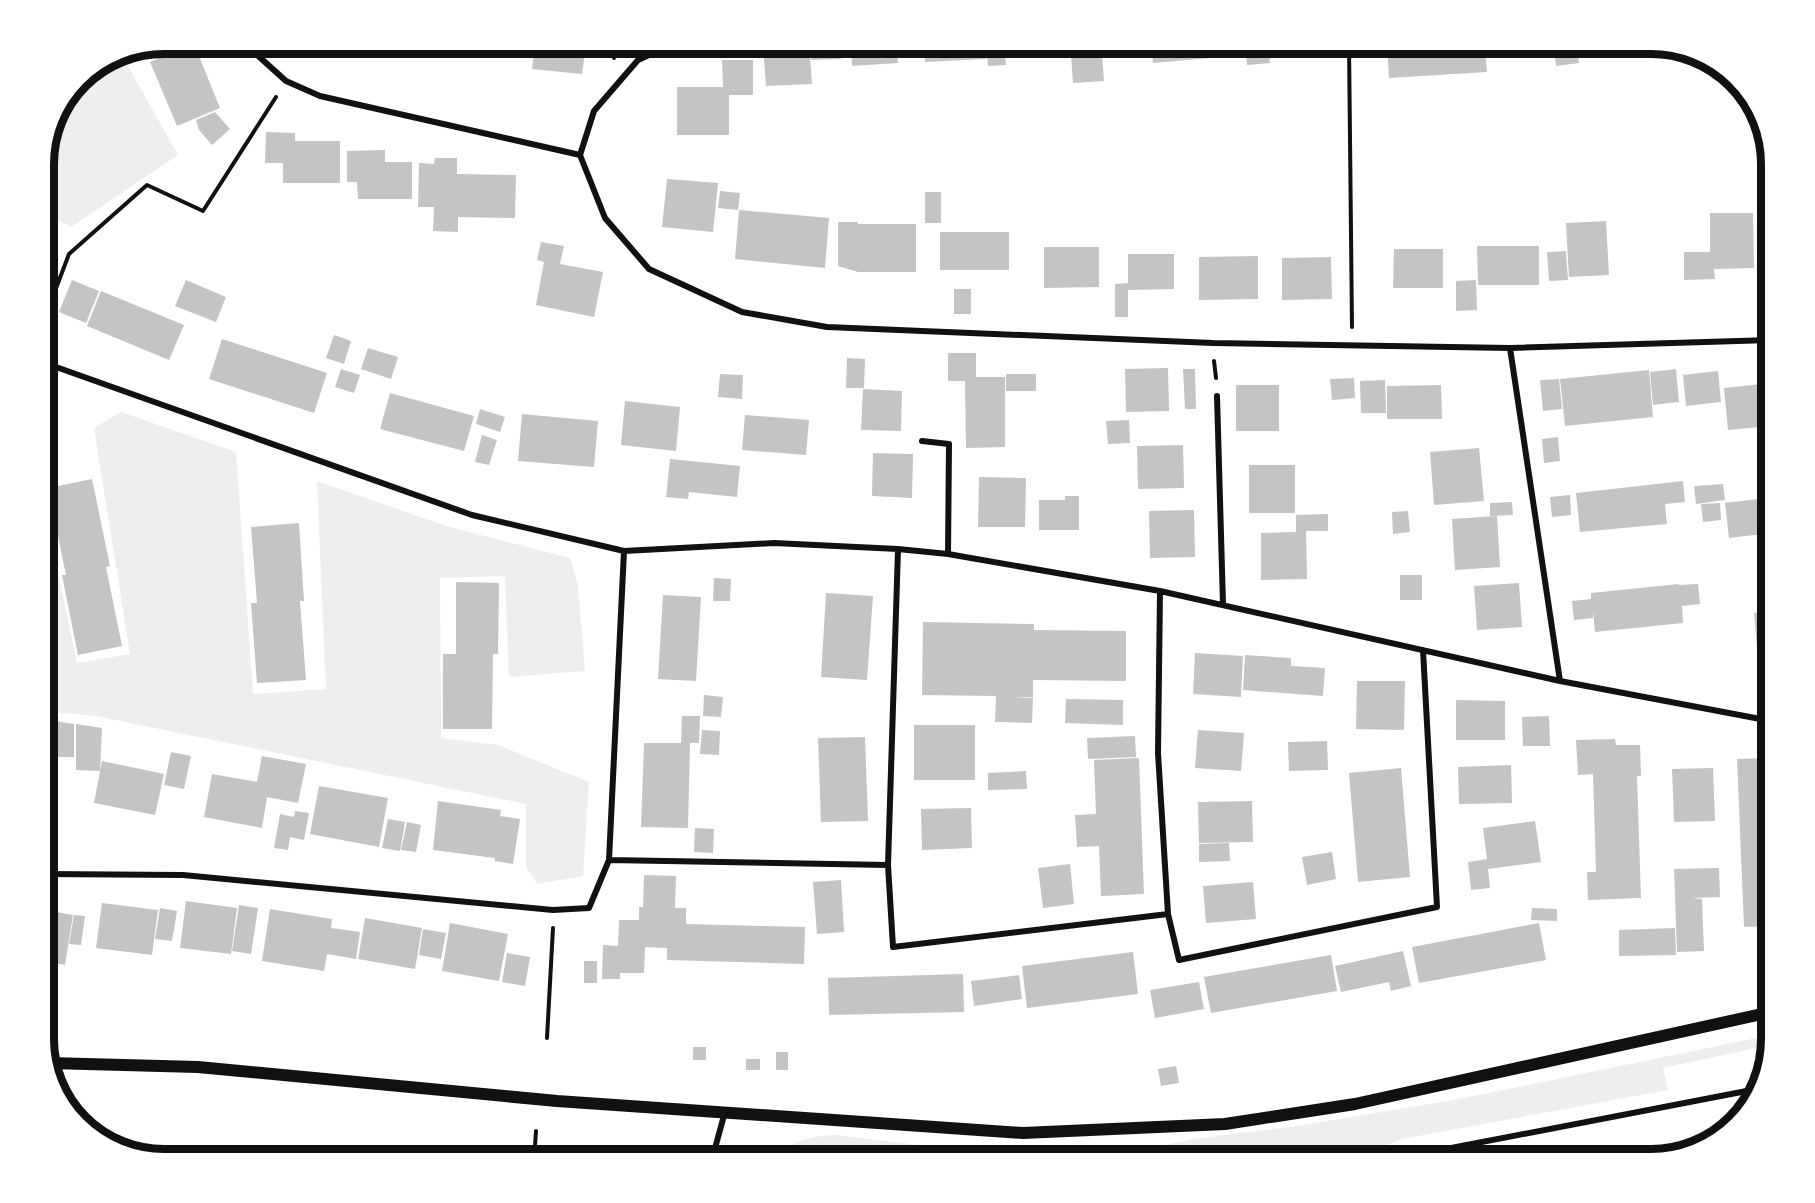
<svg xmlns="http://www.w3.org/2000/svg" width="1815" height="1203" font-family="'Source Sans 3',sans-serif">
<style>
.green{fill:#eee}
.building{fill:#c4c4c4}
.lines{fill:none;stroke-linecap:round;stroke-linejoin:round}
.path{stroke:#111;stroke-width:4}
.minor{stroke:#111;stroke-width:6}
.secondary{stroke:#111;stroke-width:12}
.rim{fill:none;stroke:#111;stroke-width:8}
</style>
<rect width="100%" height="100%" fill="#fff"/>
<path class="green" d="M120,52L178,155L71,227L44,213C44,195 42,175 44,157C48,111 78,71 120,52Z
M121,412L236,452L253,694L326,689L317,481L446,526L570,558L578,586L585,671L509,677L505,576L440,578L441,738L498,745L589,782L583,876L537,884L526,867V804L96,716L44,711V507L77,663L130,654L94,428Z
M1771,1035L1770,1045L1663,1068L1668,1090L1402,1139L1384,1146L1374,1159H1114L1155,1147L1194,1139L1297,1126L1454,1100Z
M836,1135L977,1152L983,1159H772C793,1141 808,1136 836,1135Z"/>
<path class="building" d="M194,44L220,108L177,126L150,62Z
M465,44H504V49L465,45Z
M535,44H586L582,74L532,69Z
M785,44H809L812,84L766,86L763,45Z
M810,44H839L841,59L811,60Z
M851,44H897L898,63L852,66Z
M924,44H985L986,59L925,62Z
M986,44H1004L1006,65L988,66Z
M1021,44H1117V50L1022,57Z
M1151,44H1244L1245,55L1153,63Z
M1245,44H1268L1270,63L1247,65Z
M1387,44H1485L1487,72L1389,78Z
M1505,44H1552L1553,53L1507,58Z
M1553,44H1577L1579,63L1556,66Z
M1581,44H1626V49L1582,54Z
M1627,44H1652V48L1628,51Z
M1102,52L1104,81L1073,83L1071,54Z
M722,60H753V95H729V135H677V87H723Z
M215,112L230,129L212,145L199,130L196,120Z
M266,132L295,133V141H340V183H283V163H265Z
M385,150V162H412V199H358L357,182H347V151Z
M435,158H457V174L516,175L515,218L458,217V232L433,231L434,207H418L419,163L434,164Z
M667,179L718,183L713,232L662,227Z
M720,191L740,193L738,210L718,208Z
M925,192H941V223H925Z
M739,210L829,218L825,268L735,259Z
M1710,213H1753L1754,268L1714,269L1715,279L1684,280V252H1710Z
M1606,221L1609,275L1569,277L1566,223Z
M838,222H858V224H916V272H858L838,266Z
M940,232H1009V270H940Z
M541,242L564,246L560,264L603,272L594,317L536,305L544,262L537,260Z
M1477,246H1539V285H1478Z
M1044,247H1099V287L1044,288Z
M1394,249H1443V288H1393Z
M1566,251L1568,280L1549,281L1547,252Z
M1128,254H1174V289L1128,290V317H1115V284L1128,283Z
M1258,256V299L1199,300V257Z
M1331,257L1332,299L1282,300V258Z
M72,280L99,291L86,323L59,312Z
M186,280L226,297L216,322L175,306Z
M1476,280L1477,310L1456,311V281Z
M954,289H971V314H954Z
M101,291L184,325L169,360L87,326Z
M334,335L351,341L344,364L326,358Z
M222,339L327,373L314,413L209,379Z
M368,348L398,357L391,379L361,369Z
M948,353H976V377H1005V447L966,448L965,381H948Z
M847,358L865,359L864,388H846Z
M1168,368L1169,411L1126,412L1125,369Z
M341,369L360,375L354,393L335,387Z
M1183,369H1195L1196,409H1185Z
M1676,369L1679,402L1653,405L1650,372Z
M1649,370L1653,417L1565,426L1560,379Z
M1718,371L1721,402L1686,406L1683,375Z
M720,374L743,375L742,399L718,397Z
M1006,374H1036V391H1006Z
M1354,378L1355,398L1332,400L1330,379Z
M1559,379L1562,409L1543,411L1540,380Z
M1385,380L1386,413H1361L1360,381Z
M1771,383V426L1728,430L1724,388Z
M1236,385H1279V431H1236Z
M1441,385L1442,419H1387V386Z
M863,389L902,391L901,431L861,430Z
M390,393L474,416L464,451L380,429Z
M625,401L680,407L676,451L621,445Z
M480,409L505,417L500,432L476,424Z
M522,414L598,421L594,467L518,461Z
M745,415L809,420L806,455L742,450Z
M1129,420L1130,443L1108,444L1106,421Z
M482,435L497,440L489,465L475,462Z
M1558,437L1560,461L1544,463L1542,439Z
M1183,445L1184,488L1138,489L1137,446Z
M1479,448L1484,501L1434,505L1430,452Z
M873,453L913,454L912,498L872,496Z
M670,459L740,466L737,497L689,492L688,499L666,497Z
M1249,465H1295V513H1249Z
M979,477L1026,478L1025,527H978Z
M92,479L110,566L106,567L122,646L78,655L62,575H66L48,488Z
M1683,481L1685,502L1665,504L1667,524L1580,532L1576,493Z
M1723,484L1725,500L1696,504L1694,486Z
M1771,493V533L1729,538L1725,503L1767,498L1766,494Z
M1570,495L1571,515L1552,517L1550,497Z
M1065,496H1079V530H1039V500H1065Z
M1512,502L1513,515L1490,516V503Z
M1720,503L1721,520L1703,522L1701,504Z
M1194,510L1195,557L1150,558L1149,511Z
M1408,511L1410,532L1393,534L1392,512Z
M1328,514V531H1306L1307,579L1261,580V533L1296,532V515Z
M1497,516L1500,567L1455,570L1452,519Z
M299,523L304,601H300L306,680L257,683L251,603H257L251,527Z
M1400,575H1422V600H1400Z
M714,578L731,579L730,601H713Z
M456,582L499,583L498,654H493L492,729H443V654H456Z
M1519,583L1522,627L1477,630L1474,586Z
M1679,584V585L1698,584L1700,604L1682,606L1683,623L1595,632L1593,611V618L1574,620L1572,601L1591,599V593Z
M826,593L873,596L867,680L821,677Z
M663,595L701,597L696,681L658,679Z
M1771,612V660L1758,661L1754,613Z
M923,622L1034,624V630L1126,631V681L1033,680V697H1011L1033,698L1032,723L995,722L996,696L922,695Z
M1195,653L1243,656L1241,697L1193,694Z
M1245,655L1291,658V666L1325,668L1323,696L1243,690Z
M1357,681H1405L1404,730L1356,729Z
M704,695L723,697L721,717L703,716Z
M1066,699L1123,700V725L1065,723Z
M1456,700L1505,701V740H1456Z
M682,716H700L699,743H690L688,828L641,827L644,743H681Z
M1549,716L1550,746H1523L1522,717Z
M49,720L74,724V757H49Z
M76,724L102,728L100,771L76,770Z
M914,725H975V780H914Z
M702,730L720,731L719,755L700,754Z
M1198,730L1244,733L1241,771L1195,768Z
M1135,736L1136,757L1088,759L1087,738Z
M865,737L868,821L821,822L818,738Z
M1615,739L1616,745H1640L1641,776H1637L1641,898L1588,900L1587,872H1596L1593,774L1578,775L1576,740Z
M1327,741L1328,770L1289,771L1288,742Z
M171,752L191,756L184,789L164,785Z
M262,756L306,764L298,803L267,797L262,828L204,817L212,774L257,782Z
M1139,758L1144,894L1101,896L1099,846L1077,847L1075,815L1096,814L1094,760Z
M1771,758V926L1744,927L1737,759Z
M46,760L58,798L44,802V761Z
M102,761L164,774L155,815L94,803Z
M1511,765L1512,803L1459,804L1458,767Z
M1401,768L1410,877L1358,882L1349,773Z
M1713,768L1715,821L1674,822L1672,769Z
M1026,771L1027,789L988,790V773Z
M319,786L388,798L379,847L310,834Z
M438,801L501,810L500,816L520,819L513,864L495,861V858L433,850Z
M1252,801L1253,842L1199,843L1198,802Z
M971,808L972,848L922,850L921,809Z
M295,811L309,813L304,840L290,837L288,850L274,848L280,814L294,817Z
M388,819L405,822L400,851L382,848Z
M1535,821L1541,862L1488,869L1490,888L1471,890L1468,862L1487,859L1483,828Z
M407,822L421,825L416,852L401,850Z
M695,828L714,829L713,853L694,852Z
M1229,843L1230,861L1199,862V844Z
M1332,852L1336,879L1307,885L1302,857Z
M1070,864L1074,904L1043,908L1038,868Z
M1719,868L1720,897L1692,898L1702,899L1704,951L1677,952L1674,869Z
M644,875L676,876L675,908H686V924L805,927L804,964L667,960V948L645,947L644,973H620V979H602L603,945L618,946L619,920H639V907H643Z
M841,880L844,932L817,934L813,882Z
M1253,882L1256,919L1206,923L1203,886Z
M186,901L237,908L231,954L180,948Z
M102,903L158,910L152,955L96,948Z
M239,905L258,908L251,954L232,951Z
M160,908L177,911L172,941L155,939Z
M1532,908L1557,909V921L1531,920Z
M270,909L332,919L331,928L360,932L356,959L327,954L324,971L262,961Z
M44,910L73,915L65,965L44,961Z
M74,915L85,916L81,945L69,944Z
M365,918L422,928L415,969L358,959Z
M450,923L508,934L499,981L442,971Z
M1539,923L1546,960L1419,983L1412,947Z
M1675,928L1676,955L1619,956V930Z
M423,929L446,933L441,959L419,955Z
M1403,951L1411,986L1391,991L1389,982L1341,992L1335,966Z
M1133,952L1138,994L1027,1008L1022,966Z
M507,953L530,957L525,986L502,982Z
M1331,955L1337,991L1211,1013L1204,977Z
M584,961H597V983H584Z
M963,974L964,1012L829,1015L828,978Z
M1019,975L1022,999L974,1006L971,981Z
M1199,982L1204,1009L1155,1018L1150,990Z
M693,1047H706V1060H693Z
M776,1052H788V1070H776Z
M746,1059H760V1070H746Z
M1176,1066L1179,1083L1161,1086L1158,1069Z
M1680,1147L1681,1153L1652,1159H1616Z"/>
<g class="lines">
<path class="path" d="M1349,44L1352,327
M614,58V44
M44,320L69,254L147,185L203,211L276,97
M1214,361L1216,378
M547,1038L553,928
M536,1131L535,1146L558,1159"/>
<path class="minor" d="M245,44L286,81L320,96L580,155
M673,44L638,60L594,111L580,155L605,218L649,269L742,312L827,327L1213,343L1510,348L1771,340
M1510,348L1560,681
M44,350L56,367L472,515L624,551L774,543L898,549L948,554L1160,591L1560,681L1771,721
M44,370L56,367
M1217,396L1223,604
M922,441L949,444L948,554
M1160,591L1158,753L1168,914
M609,860L888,865L893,947L1168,914L1179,960L1437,907L1423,650
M888,865L898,549
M44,874L183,875L553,910L589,908L609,860L624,551
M95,1138L117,1145
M154,1157L227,1159
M712,1159L725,1112
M1394,1159L1757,1089"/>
<path class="secondary" d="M49,1063L198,1067L557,1101L1023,1133L1225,1124L1355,1104L1771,1012"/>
</g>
<path d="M0 0H1815V1203H0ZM164 54H1651A110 110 0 0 1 1761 164V1039A110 110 0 0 1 1651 1149H164A110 110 0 0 1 54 1039V164A110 110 0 0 1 164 54Z" fill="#fff" fill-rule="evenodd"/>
<path class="rim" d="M164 54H1651A110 110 0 0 1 1761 164V1039A110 110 0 0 1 1651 1149H164A110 110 0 0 1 54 1039V164A110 110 0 0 1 164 54Z"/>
</svg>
